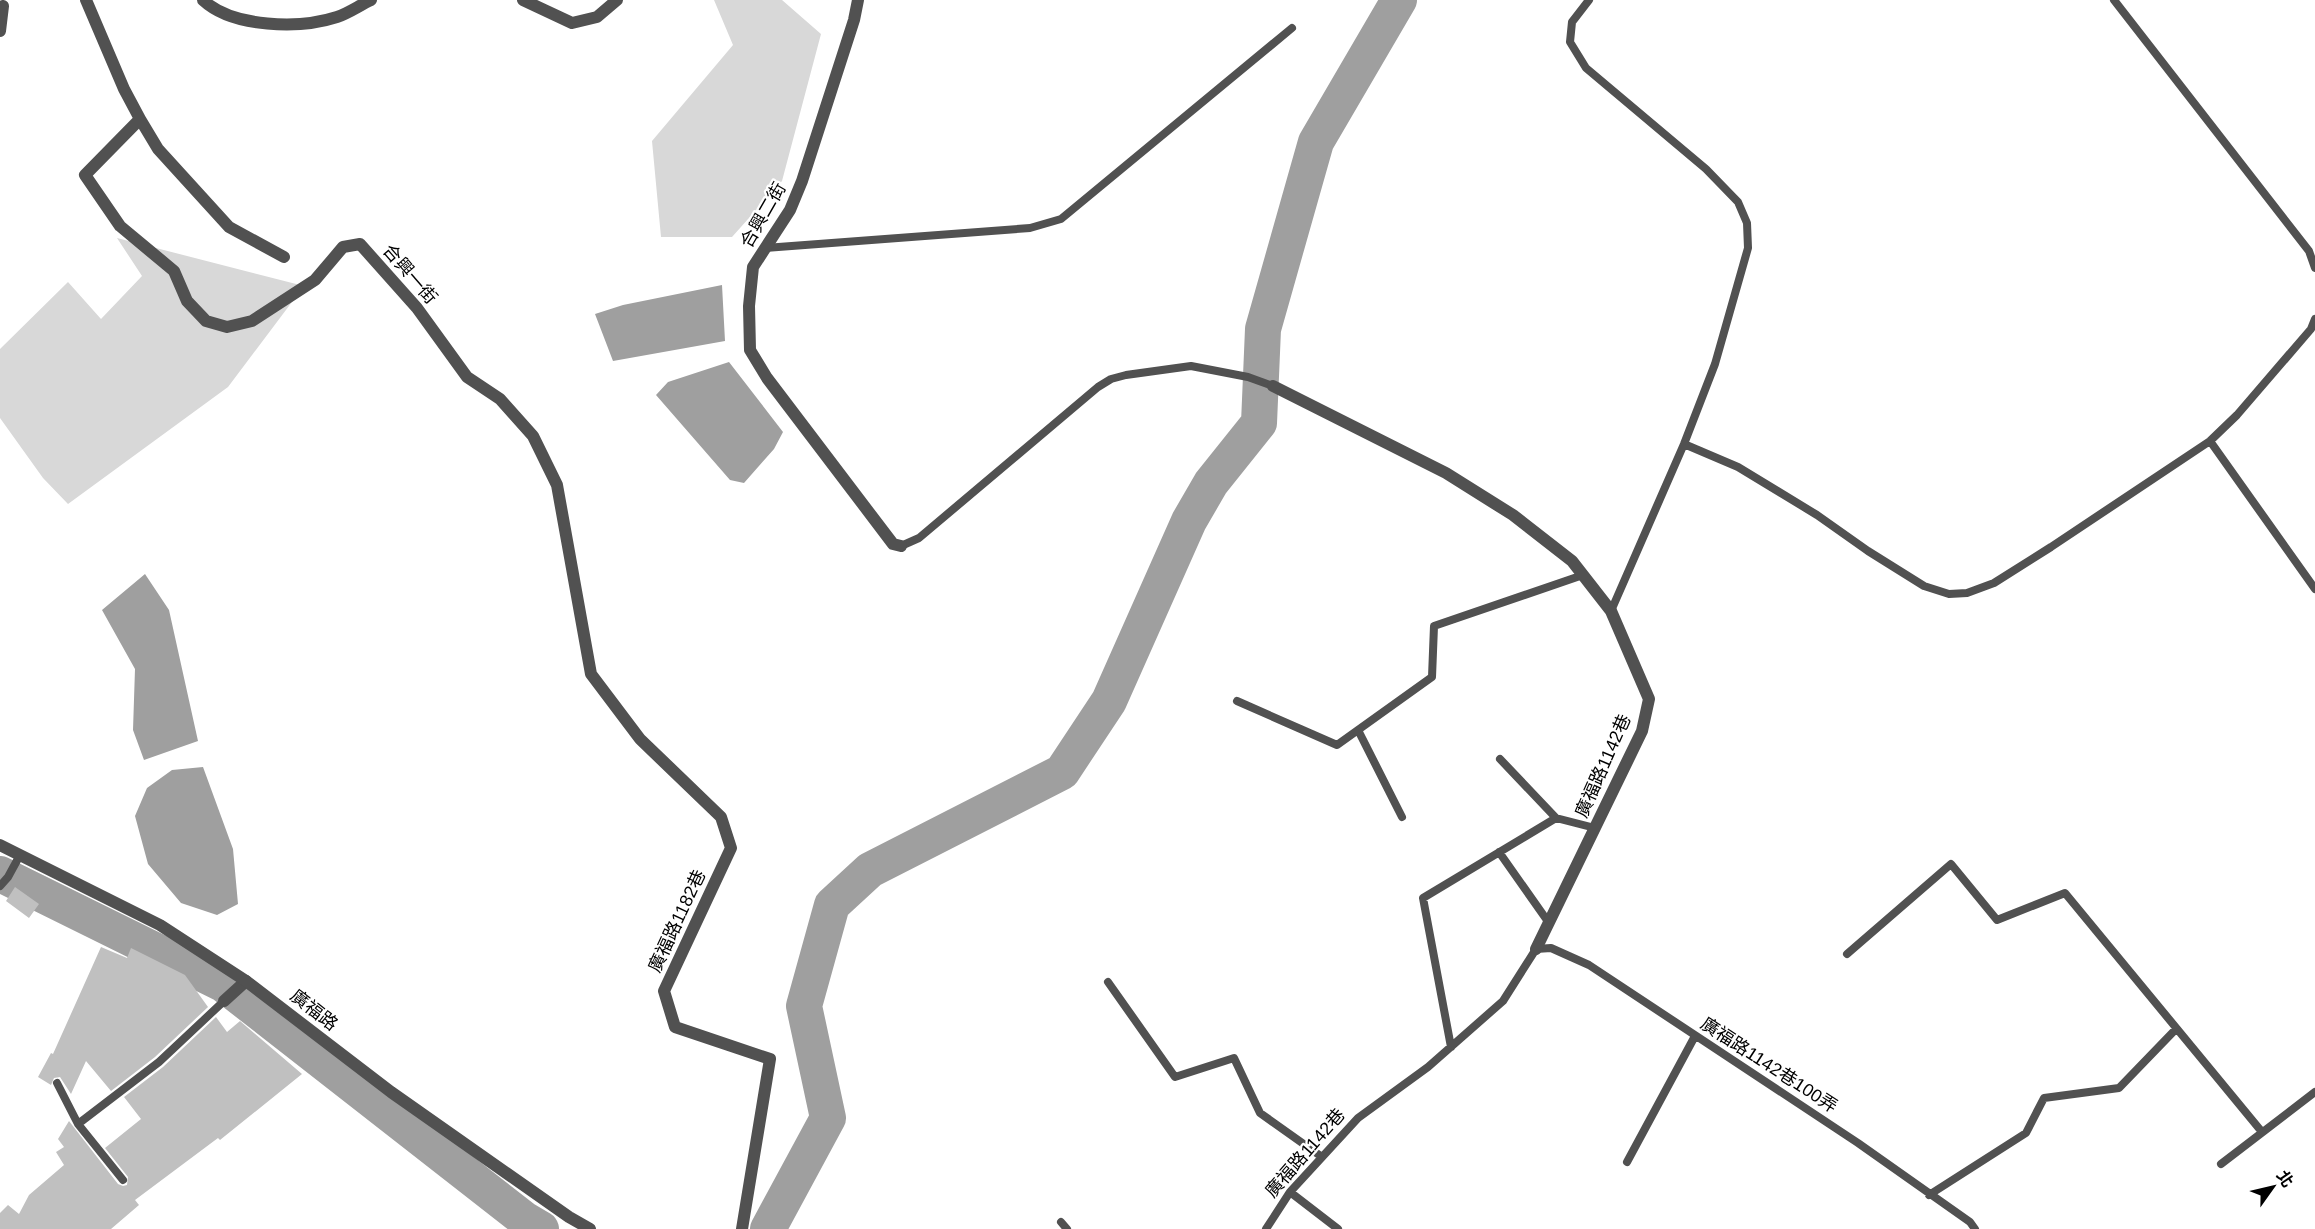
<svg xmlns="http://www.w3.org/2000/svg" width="2315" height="1229" font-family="Arial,'Noto Sans TC',sans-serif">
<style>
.green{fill:#d8d8d8}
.water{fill:#9f9f9f}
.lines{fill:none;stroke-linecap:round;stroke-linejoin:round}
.river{stroke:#9f9f9f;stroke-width:36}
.building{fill:#c0c0c0}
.service{stroke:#515151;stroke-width:8}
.minor{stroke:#515151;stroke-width:12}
.tertiary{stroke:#515151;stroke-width:12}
.labels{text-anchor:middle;stroke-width:4.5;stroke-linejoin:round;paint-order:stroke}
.street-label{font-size:18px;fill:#000;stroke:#fff}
</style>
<rect width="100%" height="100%" fill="#fff"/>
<path class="green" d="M714,0H782L821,34L782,181L732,237H661L652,141L733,45Z
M117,238L304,286L228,387L68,504L43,478L0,418V349L68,282L101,319L142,276Z"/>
<path class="water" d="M722,285L725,341L613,361L595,314L623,305Z
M729,362L783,432L774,449L744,483L730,480L656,395L668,382Z
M145,574L169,610L198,741L144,760L133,730L135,669L102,610Z
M203,767L233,849L238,904L217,915L181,903L148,864L135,816L147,788L172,770Z"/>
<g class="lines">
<path class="river" d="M0,874L223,984L524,1219L541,1229
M768,1229L828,1118L804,1006L832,905L870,870L1062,772L1109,701L1189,521L1211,483L1259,423L1263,329L1316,142L1399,0"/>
</g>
<path class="building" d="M15,887L39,904L29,918L6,901Z
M101,947L127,958L131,948L185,975L208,1007L155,1057L111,1091L86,1061L71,1094L60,1077L54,1078L51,1085L38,1077L51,1053L53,1054Z
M216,1017L227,1032L240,1021L302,1074L220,1140L218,1138L135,1200L139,1205L111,1229H0V1213L8,1205L19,1214L29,1195L64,1165L56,1152L64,1147L58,1139L69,1121L118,1184L123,1186L127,1185L128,1177L105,1148L141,1119L124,1097L163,1067Z"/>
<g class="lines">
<path class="service" d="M1589,0L1572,22L1570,42L1586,68L1706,169L1738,202L1747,223L1748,248L1715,364L1684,444L1611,611
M2114,0L2309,251L2315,268
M765,248L1030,228L1061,219L1292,28
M2210,441L2315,589
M1684,444L1738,467L1817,515L1868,551L1924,586L1949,594L1967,593L1994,583L2051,547L2210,441L2237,415L2311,329L2315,319
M901,546L919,538L1098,387L1111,379L1126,375L1191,366L1248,377L1273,386
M1237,701L1337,745L1432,677L1434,626L1583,575
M1358,730L1402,817
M1500,759L1556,818L1595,828
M1499,852L1549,923
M0,886L8,877L20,855
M1847,954L1951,864L1997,920L2065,893L2262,1132
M1108,982L1175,1077L1234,1058L1260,1113L1322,1157
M1451,1047L1423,898L1556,818
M57,1083L78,1124L123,1180
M78,1124L159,1062L224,1001
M1627,1162L1695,1036
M2221,1164L2315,1092
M1290,1192L1338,1229
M1929,1195L2026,1133L2044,1098L2119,1088L2176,1029
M1061,1222L1067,1229
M1266,1229L1290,1192L1358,1118L1428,1067L1503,1001L1536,949L1551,948L1589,965L1858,1143L1970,1222L1975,1229"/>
<path class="minor" d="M86,0L124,89L140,119L85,175L120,226L174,271L187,301L206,321L227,327L252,321L315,280L343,247L360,244L417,308L467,377L500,399L533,436L557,485L591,674L640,739L721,817L731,848L664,991L675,1027L770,1059L742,1229
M203,0C233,28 300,29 337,17C349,13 360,5 371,0
M523,0L572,23L597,17L617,0
M858,0L854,20L802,181L790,210L753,267L749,306L750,350L767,378L893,544L901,546
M0,31L3,6
M140,119L158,149L229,227L284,257
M1273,386L1446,473L1513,515L1572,561L1611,611L1649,699L1642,731L1536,949
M224,1001L246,981"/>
<path class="tertiary" d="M0,845L160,925L246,981L391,1092L569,1217L590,1229"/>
</g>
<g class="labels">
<g class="street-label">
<text transform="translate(763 215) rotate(-60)" y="6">合興二街</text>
<text transform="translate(410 274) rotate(49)" y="6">合興一街</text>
<text transform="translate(1603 766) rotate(-66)" y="6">廣福路1142巷</text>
<text transform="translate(677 921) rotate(-65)" y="6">廣福路1182巷</text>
<text transform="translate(314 1010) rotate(38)" y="6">廣福路</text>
<text transform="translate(1769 1065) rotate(33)" y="6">廣福路1142巷100弄</text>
<text transform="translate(1305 1153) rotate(-49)" y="6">廣福路1142巷</text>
</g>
</g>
<g transform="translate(2273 1187) rotate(56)" stroke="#ffffff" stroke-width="4.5" paint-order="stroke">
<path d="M0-4.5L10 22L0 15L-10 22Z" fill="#000000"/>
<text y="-9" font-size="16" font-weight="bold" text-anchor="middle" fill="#000000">北</text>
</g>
</svg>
